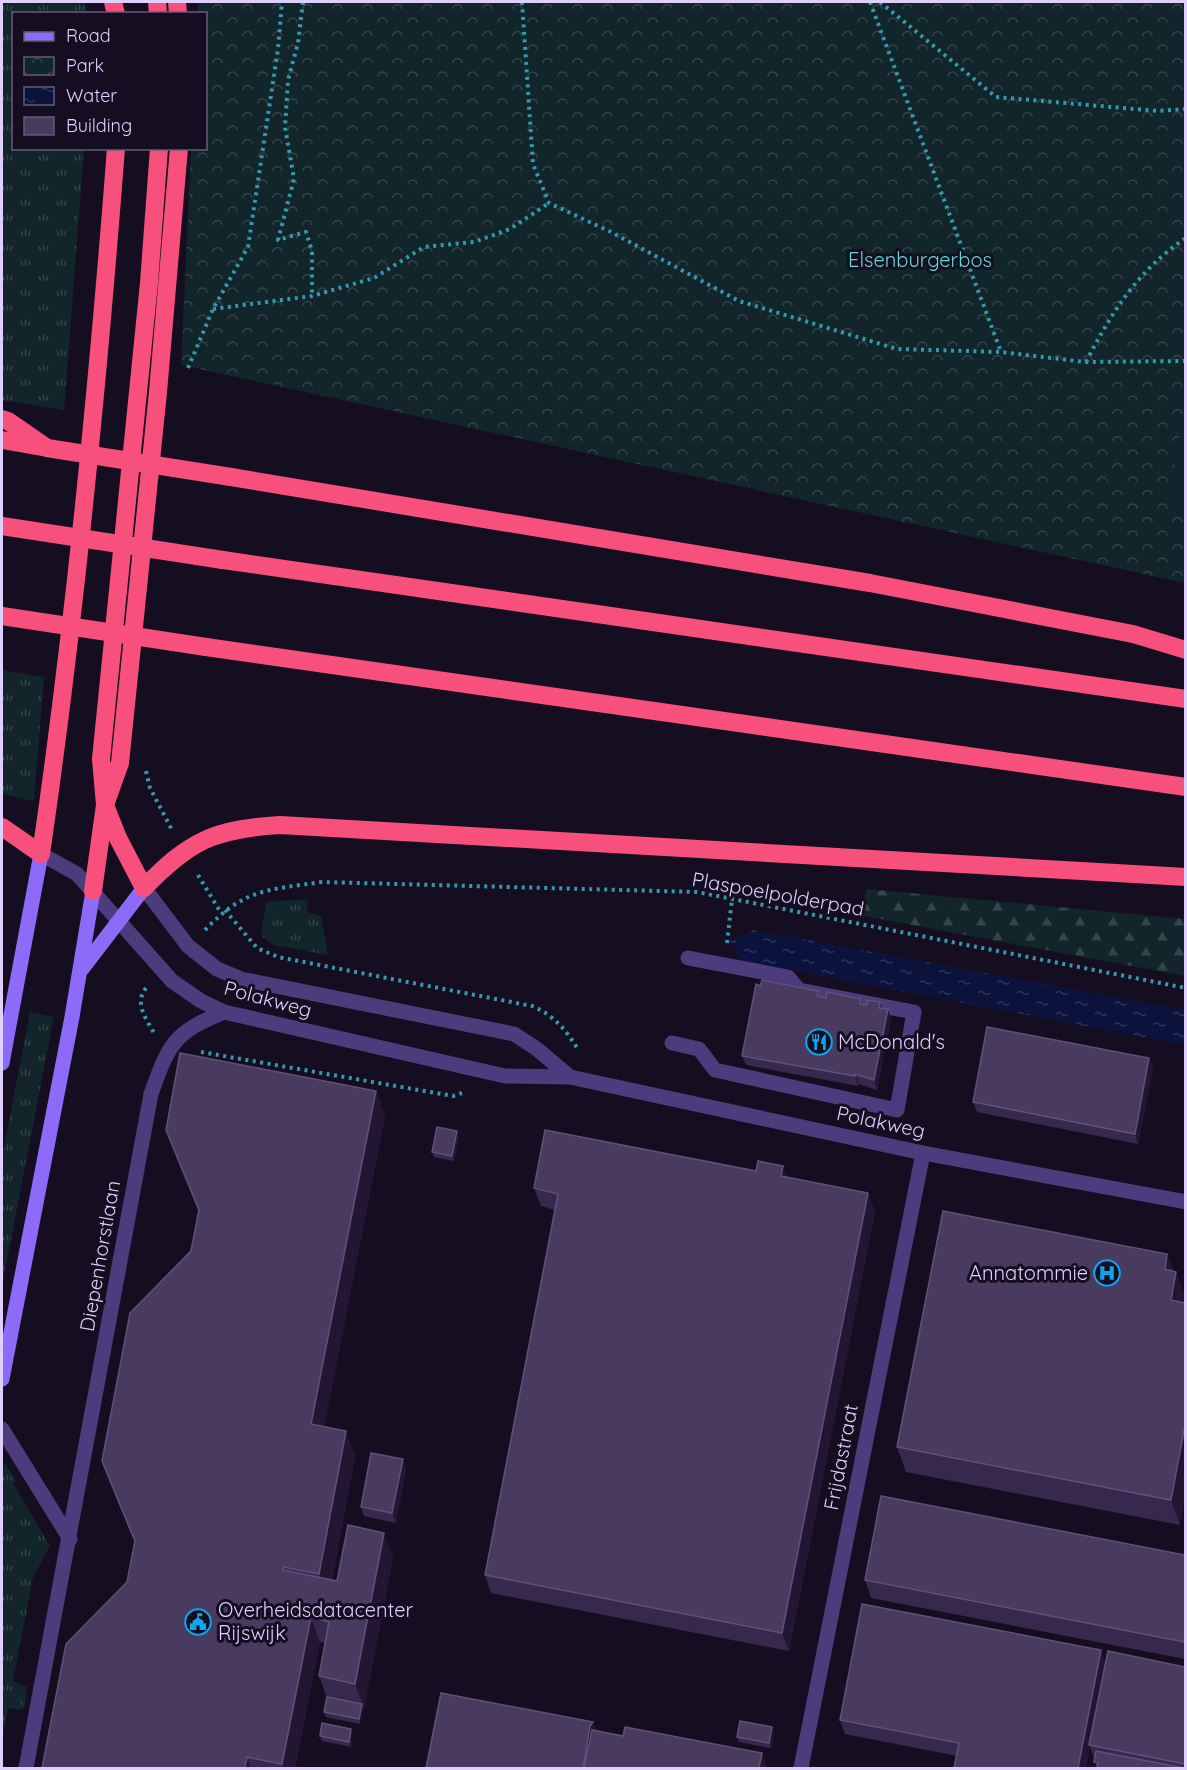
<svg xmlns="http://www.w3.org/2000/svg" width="1187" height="1770" font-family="Quicksand,sans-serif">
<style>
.grass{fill:url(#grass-tufts)}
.forest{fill:url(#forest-firs)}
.park{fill:url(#park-crowns)}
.pitch{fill:#11252a}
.water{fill:url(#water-ripples)}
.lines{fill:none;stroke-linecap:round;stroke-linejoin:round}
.path{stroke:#339aad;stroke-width:4;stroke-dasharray:3 4.5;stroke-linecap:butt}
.service{stroke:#4c3b7d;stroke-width:15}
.minor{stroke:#4c3b7d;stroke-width:15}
.tertiary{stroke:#4c3b7d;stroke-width:15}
.secondary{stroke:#8d6bf8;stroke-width:15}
.motorway{stroke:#f7507c;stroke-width:18}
.motorway-bridge{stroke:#f7507c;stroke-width:18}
.wall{fill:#37284d}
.shaded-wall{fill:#221633}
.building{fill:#493a60;stroke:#605179;stroke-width:1.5}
.labels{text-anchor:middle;stroke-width:6;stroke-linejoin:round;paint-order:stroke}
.park-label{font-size:20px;fill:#5fd9d5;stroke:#150e20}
.street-label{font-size:20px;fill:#decffd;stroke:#150e20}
.poi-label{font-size:20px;fill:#decffd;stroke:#150e20;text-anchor:start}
</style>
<defs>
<pattern id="grass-tufts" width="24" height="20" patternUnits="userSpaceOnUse" patternTransform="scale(1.5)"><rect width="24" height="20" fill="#11252a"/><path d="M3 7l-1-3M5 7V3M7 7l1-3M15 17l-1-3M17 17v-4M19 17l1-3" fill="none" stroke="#33444a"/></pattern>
<pattern id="forest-firs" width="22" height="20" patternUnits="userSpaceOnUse" patternTransform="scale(1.5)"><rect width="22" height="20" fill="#11252a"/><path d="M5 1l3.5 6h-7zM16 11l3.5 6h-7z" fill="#33444a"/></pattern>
<pattern id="park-crowns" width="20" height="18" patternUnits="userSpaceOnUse" patternTransform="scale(1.5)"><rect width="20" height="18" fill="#11252a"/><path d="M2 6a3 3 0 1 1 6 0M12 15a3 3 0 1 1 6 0" fill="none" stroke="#33444a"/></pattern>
<pattern id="water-ripples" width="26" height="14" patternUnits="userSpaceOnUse" patternTransform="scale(1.5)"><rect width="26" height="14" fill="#0b133c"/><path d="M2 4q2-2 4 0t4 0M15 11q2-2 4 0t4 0" fill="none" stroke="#2e3459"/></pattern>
</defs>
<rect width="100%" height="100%" fill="#150e20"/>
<path class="grass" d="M2,2H85L87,13L14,14V148L84,149L64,410L2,400Z
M2,670L44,677L34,801L2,794Z
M308,899L307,912L321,916L328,955L274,945L261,936L266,902Z
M30,1012L54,1017L2,1286V1157Z
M5,1463L16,1481L13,1483L50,1546L33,1577L13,1681L27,1687L24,1708L20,1710L8,1708L2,1742V1473Z"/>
<path class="forest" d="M867,889L1185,919V976L859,915Z"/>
<path class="park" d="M198,2H1185V583L181,365L191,149L206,148V14L198,13Z"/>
<path class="pitch" d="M1181,427H1185V501L1169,498Z"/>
<path class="water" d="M754,930L1185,1010V1045L742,961L729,941Z"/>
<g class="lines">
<path class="path" d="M303,2L298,43L288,80L285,127L294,179L278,240L306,232L312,251V296
M522,2L533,164L549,203L611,232L739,301L897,349L1001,352L1085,362L1186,361
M870,2L1001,352
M880,2L996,97L1158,111L1186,109
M213,309L312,296L374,278L424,247L474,242L510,229L549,203
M1086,362C1111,313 1139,269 1186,238
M188,368L213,309L248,247L278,49L282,2
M146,771L150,788L172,830
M198,875L221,913
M225,910L257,948L278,957L532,1006C554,1015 567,1031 579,1051
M205,930C245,888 268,890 322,882L697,892L1186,988
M727,943L732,899
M146,988C134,1003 146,1019 154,1033
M201,1052L453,1096L462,1093"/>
<path class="service" d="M672,1043L699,1049L715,1070L897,1110L914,1012L799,990L788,977L688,958"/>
<path class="minor" d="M2,1429L70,1539
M26,1768L151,1094C169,1044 173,1033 224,1012
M801,1768L923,1153"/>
<path class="tertiary" d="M41,854L77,874L172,981L201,1001L224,1012L505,1076L570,1077L923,1153L1186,1202
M144,888L188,946L217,969L241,979L514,1034L537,1049L570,1077"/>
<path class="secondary" d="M82,969L144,888
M2,1063L41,854
M2,1379L72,1017L93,891"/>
<path class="motorway" d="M113,2L116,14
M157,2L158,14
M177,2L178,14
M159,148L149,283L101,759L105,805L118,838L144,888C189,841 214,829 280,825L1186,877
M2,419L8,421L47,448
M2,440L42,447
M231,477L870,583L1133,634L1186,650
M223,560L1186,699
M206,647L1186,787
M2,827L41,854
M41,854C75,620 98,384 116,148
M93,891L105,805L120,763L158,392L179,148"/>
<path class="motorway-bridge" d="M47,448L231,477
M2,526L223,560
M2,616L206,647"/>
</g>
<path class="wall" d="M820,997L826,998L861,999L863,1005H867L880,1002L882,1008L891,1019L877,1090L859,1084L858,1086L746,1065L742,1056Z
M1149,1058L1153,1068L1138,1144L977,1112L973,1102Z
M376,1091L385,1116L324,1427L355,1456L332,1580L337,1581L393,1557L364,1708H363L360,1724L326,1717L324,1712L327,1698L319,1676L325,1643L320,1642L295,1768H42L127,1582L135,1543L111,1485L102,1461L191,1251L199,1212L175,1154L166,1130Z
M459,1136L454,1161L434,1157L432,1152Z
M787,1177L875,1211L789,1651L491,1593L485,1575L555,1210L541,1206L534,1188Z
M1174,1271L1176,1272L1185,1297L1184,1303L1180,1525L906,1472L897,1447Z
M403,1459L406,1469L396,1523L364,1516L361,1507Z
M1185,1555V1659L871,1598L865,1580Z
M1105,1663L1185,1667V1768H1097L1090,1746L1086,1768H954L957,1756L845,1734L840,1720Z
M774,1732L771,1748L739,1742L737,1737Z
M353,1734L351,1747L322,1741L320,1736Z"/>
<path class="shaded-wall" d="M888,1009L891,1019L877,1090L874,1080Z
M1149,1058L1153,1068L1138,1144L1135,1134Z
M855,1074L859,1084L858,1086L855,1076Z
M376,1091L385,1116L320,1449L311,1424Z
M457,1131L459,1136L454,1161L452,1156Z
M783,1166L789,1184L781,1176Z
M868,1193L875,1211L789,1651L782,1633Z
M1167,1254L1176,1276V1272L1185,1297L1180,1325L1171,1300L1165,1269Z
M1185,1425V1496L1180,1525L1171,1500Z
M346,1431L355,1456L328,1599L319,1574Z
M403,1459L406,1469L396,1523L392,1513Z
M384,1533L393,1557L364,1708L355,1684Z
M311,1617L320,1642L295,1768H284L282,1764Z
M1101,1650L1106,1664L1086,1768H1078Z
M362,1704L363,1709L360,1724L359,1719Z
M593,1722L600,1740L592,1768H583L590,1726Z
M772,1727L774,1732L771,1748L769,1743Z
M351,1729L353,1734L351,1747L349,1742Z
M762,1753L767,1767L766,1768H759Z
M247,1757L251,1768H245Z"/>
<path class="building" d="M762,980L818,991L817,996L826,998L827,992L861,999L860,1004L867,1005V1000L880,1002L879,1008L888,1009L874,1080L855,1074V1076L742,1056L756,984L760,986Z
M987,1027L1149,1058L1135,1134L973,1102Z
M180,1053L376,1091L311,1424L346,1431L319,1574L284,1567L283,1570L337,1581L348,1525L384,1533L355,1684L319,1676L329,1622L311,1617L282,1764L247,1757L245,1768H42L66,1644L127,1582L135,1541L102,1461L130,1313L191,1251L199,1210L166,1130Z
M437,1127L457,1131L452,1156L432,1152Z
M545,1130L756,1171L758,1161L783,1166L781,1176L868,1193L782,1633L485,1575L558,1194L534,1188Z
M943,1211L1167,1254L1165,1269L1176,1272L1171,1300L1185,1303V1425L1171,1500L897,1447Z
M371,1453L403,1459L392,1513L361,1507Z
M881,1496L1185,1555V1642L865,1580Z
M862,1604L1101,1650L1078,1768H954L959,1743L840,1720Z
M1108,1651L1185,1667V1764L1089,1745Z
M441,1693L593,1722L590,1726L583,1768H426Z
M327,1697L362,1704L359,1719L324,1712Z
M740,1721L772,1727L769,1743L737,1737Z
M322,1723L351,1729L349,1742L320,1736Z
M625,1727L762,1753L759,1768H584L592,1730L623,1736Z
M1096,1751L1184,1768H1097L1098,1763L1094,1762Z"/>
<defs>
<g id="restaurant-ring" transform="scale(1.35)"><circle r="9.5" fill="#150e20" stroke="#0ba6ed" stroke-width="1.5"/><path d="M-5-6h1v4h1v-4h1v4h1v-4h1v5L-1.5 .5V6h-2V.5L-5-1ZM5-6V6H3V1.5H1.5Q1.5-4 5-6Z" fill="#0ba6ed"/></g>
<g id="hospital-ring" transform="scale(1.35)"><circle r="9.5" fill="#150e20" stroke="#0ba6ed" stroke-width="1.5"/><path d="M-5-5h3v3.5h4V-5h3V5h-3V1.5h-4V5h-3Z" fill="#0ba6ed"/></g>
<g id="civic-ring" transform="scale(1.35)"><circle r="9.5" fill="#150e20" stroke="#0ba6ed" stroke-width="1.5"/><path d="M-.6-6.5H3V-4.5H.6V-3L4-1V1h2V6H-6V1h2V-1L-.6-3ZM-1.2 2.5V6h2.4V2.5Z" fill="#0ba6ed"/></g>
</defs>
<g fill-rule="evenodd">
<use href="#restaurant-ring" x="819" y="1042"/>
<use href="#hospital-ring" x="1107" y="1273"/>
<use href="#civic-ring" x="198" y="1622"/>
</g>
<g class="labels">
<g class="park-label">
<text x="920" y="267">Elsenburgerbos</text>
</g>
<g class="street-label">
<text transform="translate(778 894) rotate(10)" y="7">Plaspoelpolderpad</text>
<text transform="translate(268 999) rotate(15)" y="7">Polakweg</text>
<text transform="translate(881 1122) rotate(12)" y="7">Polakweg</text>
<text transform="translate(100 1256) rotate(-80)" y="7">Diepenhorstlaan</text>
<text transform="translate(841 1457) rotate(-79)" y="7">Frijdastraat</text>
</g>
<g class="poi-label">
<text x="838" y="1049">McDonald's</text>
<text x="1088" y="1280" text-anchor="end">Annatommie</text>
<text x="218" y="1617">Overheidsdatacenter<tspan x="218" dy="23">Rijswijk</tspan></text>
</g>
</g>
<rect width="1187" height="1770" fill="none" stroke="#decffd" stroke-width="6"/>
<rect x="12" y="12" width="195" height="138" fill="#150e20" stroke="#655b78" stroke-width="1.5"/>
<rect x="24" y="32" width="30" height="9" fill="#8d6bf8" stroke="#655b78" stroke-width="1.5"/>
<text x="66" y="42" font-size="18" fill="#decffd">Road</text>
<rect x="24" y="57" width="30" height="18" fill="url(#park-crowns)" stroke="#655b78" stroke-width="1.5"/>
<text x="66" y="72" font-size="18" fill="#decffd">Park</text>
<rect x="24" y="87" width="30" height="18" fill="url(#water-ripples)" stroke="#655b78" stroke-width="1.5"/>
<text x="66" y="102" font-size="18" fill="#decffd">Water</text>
<rect x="24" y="117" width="30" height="18" fill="#493a60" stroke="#655b78" stroke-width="1.5"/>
<text x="66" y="132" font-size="18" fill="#decffd">Building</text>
</svg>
